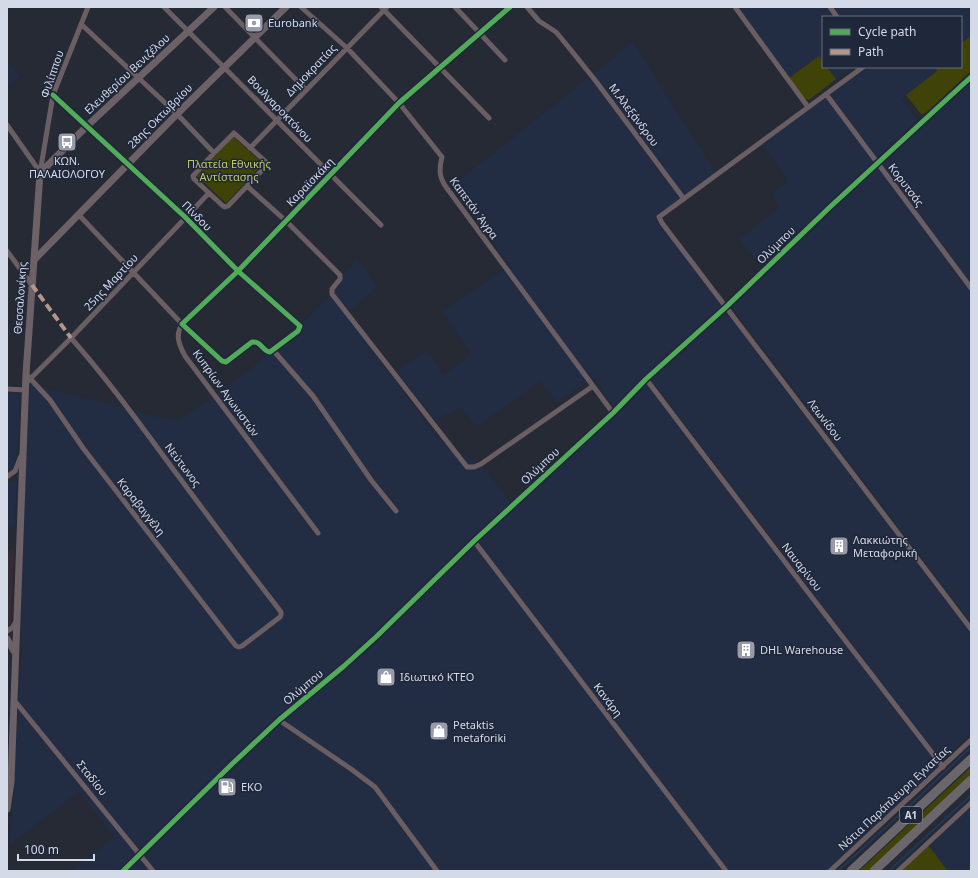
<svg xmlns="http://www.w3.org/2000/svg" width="978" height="878" font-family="'Noto Sans',sans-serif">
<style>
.commercial{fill:#352a36}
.built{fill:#222c43}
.green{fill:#404307}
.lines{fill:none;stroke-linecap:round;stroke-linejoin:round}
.stream{stroke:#1e3a67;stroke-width:1.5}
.minor{stroke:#6a5e63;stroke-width:5}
.tertiary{stroke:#6a5e63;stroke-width:6}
.secondary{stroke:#6c6167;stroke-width:7}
.motorway{stroke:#6b666b;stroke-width:9}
.quiet{stroke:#b2968c;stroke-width:4;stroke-dasharray:8 4;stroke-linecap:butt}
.cycleway-casing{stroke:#1f273a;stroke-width:8}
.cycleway{stroke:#51ab58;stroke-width:5}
.labels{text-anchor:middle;stroke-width:3;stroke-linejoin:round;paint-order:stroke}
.shield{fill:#1f273a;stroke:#9ea4b3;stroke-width:1}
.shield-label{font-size:10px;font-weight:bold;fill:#d4dae7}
.poi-label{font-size:11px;fill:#d4dae7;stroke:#1f273a;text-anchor:start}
.street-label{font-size:11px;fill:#d4dae7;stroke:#1f273a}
.park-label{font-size:11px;fill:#c1c867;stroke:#1f273a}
</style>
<rect width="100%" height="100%" fill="#252a34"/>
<path class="commercial" d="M14,548L11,623L7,627V552Z"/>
<path class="built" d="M737,7H828L835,17H823V62L819,57L789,78Z
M832,7H971V36L961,43V17H840Z
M633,42L717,175L655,219L723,305L614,406L594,378L557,402L540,382L477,427L460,407L436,421L397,372L426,350L444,375L471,354L442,312L509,265L452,186Z
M7,60L20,77L7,87Z
M827,67H853L836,79Z
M864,67H934L937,71L901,99L917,119L916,121L874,160L875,162L761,266L739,239L780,207L771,194L788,180L761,143Z
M971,79V623L733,309L732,305L734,301Z
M357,258L378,287L345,314L440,441L481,464L512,504L317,687L344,666L646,379L943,767L830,871H70L114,837L79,792L9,845L15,779L17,714L22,653L20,620L29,384L175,421L205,403L253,367L325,301L329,296L330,290Z
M723,314L730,317L971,633V733L944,759L938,758L651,380V376L718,316Z
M7,393H20L18,448L13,467L7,472Z
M7,482H14L17,485L15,525L7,531Z
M971,805V871H948L928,845Z"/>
<path class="green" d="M971,36V71L926,113L921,114L906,95L937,71L934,67H961V43Z
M819,56L823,62V67H827L836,79L809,100L804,98L789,78Z
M233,136L263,164L226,203L197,176Z
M971,767V774L868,871H859Z
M928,845L948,871H901Z"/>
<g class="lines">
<path class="stream" d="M838,871L922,794L971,747
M889,871L971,795"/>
<path class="minor" d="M164,7L381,225
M225,7L306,90
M301,7L347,48L399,103L442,157C439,169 439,177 446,187L613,413
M381,7L489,118
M455,7L505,60
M527,7L539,21L556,32L566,44L595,80L684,199
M735,7L808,107
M830,7L837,17
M81,24L177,114L214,153
M863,67L659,217L662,223L971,629
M826,94L971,288
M53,95L185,217L238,271L300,326L298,331L270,352C262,351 262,341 252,342L226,362L222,361L182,324L238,271L399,103L510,7
M7,125L40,172
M234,133L265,161L267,164L266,166L228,206L225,207L223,206L194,179L193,176L214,153Z
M250,148L387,7
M40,173L53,95L88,7
M247,186L286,221L340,275V279L332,289V294L467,467H474L481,464L593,386
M78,214L182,324C175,335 179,345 185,356L318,533
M7,251L32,285
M273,350L313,396L371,480L396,511
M26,374L50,400L83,448L236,646L239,647L242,646L280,617L281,615V612C245,566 211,520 176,473C142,427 109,381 71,338
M646,379L804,587L943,767
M28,381L71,338L209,193
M7,389L26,390
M8,476L15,471L21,456
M474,541L726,871
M7,631L12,628L16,622
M14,700L153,871
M279,720L351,769L375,787L437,871
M830,871L971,740
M898,871L971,803"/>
<path class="tertiary" d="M123,871L232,764L279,720L344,666L377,636L474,541L613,413L646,379L726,307L830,207L971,77"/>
<path class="secondary" d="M34,260L177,114L286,7
M7,639L14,651
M7,809L11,782L26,374L40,173L86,127L214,7"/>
<path class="motorway" d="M851,871L971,759
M874,871L971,780"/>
<path class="quiet" d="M32,285L71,338"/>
<g class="cycleway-casing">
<path id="cycleway" d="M53,95L185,217L238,271L300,326L298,331L270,352C262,351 262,341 252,342L226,362L222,361L182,324L238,271L399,103L510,7
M123,871L232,764L279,720L344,666L377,636L474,541L613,413L646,379L726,307L830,207L971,77"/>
</g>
<use href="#cycleway" class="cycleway"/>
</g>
<defs>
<g id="bank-square" transform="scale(1)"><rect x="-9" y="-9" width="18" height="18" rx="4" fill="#979ca8" stroke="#1f273a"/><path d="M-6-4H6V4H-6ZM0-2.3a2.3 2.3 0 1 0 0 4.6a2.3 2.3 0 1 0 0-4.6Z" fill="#fff"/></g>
<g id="bus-square" transform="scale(1)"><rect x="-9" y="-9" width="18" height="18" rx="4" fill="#979ca8" stroke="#1f273a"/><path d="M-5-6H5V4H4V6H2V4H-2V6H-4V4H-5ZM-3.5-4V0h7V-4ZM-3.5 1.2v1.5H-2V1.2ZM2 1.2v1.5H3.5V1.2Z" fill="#fff"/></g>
<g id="building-square" transform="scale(1)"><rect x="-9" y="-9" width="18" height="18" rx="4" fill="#979ca8" stroke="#1f273a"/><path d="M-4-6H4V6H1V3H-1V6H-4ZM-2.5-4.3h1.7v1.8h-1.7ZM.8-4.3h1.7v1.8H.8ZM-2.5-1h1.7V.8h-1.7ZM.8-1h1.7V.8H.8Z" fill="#fff"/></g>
<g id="shop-square" transform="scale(1)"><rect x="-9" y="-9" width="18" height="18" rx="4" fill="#979ca8" stroke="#1f273a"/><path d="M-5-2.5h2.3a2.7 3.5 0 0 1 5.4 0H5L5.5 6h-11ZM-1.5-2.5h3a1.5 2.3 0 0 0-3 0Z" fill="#fff"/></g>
<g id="fuel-square" transform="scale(1)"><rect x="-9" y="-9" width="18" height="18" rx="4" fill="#979ca8" stroke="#1f273a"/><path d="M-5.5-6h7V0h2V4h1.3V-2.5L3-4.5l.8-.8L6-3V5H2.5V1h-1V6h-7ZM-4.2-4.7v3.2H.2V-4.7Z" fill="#fff"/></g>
</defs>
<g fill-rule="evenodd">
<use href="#bank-square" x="254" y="23"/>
<use href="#bus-square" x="67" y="142"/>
<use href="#building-square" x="839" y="546"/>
<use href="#building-square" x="746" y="650"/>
<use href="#shop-square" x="386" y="677"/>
<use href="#shop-square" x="439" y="731"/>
<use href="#fuel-square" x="227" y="787"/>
</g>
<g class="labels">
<rect class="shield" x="900" y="807" width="22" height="16" rx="3"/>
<g class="shield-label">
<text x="911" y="819">Α1</text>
</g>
<g class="poi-label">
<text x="268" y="27">Eurobank</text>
<text x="67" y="165" text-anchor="middle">ΚΩΝ.<tspan x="67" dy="13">ΠΑΛΑΙΟΛΟΓΟΥ</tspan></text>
<text x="853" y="544">Λακκιώτης<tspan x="853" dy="13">Μεταφορική</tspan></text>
<text x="760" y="654">DHL Warehouse</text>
<text x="400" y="681">Ιδιωτικό ΚΤΕΟ</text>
<text x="453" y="729">Petaktis<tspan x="453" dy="13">metaforiki</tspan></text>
<text x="241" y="791">EKO</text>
</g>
<g class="street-label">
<text transform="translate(311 70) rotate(-46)" y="4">Δημοκρατίας</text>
<text transform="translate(52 74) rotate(-71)" y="4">Φιλίππου</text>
<text transform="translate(127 74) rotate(-43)" y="4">Ελευθερίου Βενιζέλου</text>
<text transform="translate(280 109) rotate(46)" y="4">Βουλγαροκτόνου</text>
<text transform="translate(634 115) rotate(53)" y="4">Μ.Αλεξάνδρου</text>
<text transform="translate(160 116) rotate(-45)" y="4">28ης Οκτωβρίου</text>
<text transform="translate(310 182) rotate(-46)" y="4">Καραϊσκάκη</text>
<text transform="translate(906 185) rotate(53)" y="4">Κορυτσάς</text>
<text transform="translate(474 208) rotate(54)" y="4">Καπετάν Άγρα</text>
<text transform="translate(197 216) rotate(45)" y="4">Πίνδου</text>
<text transform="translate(776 245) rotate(-44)" y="4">Ολύμπου</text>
<text transform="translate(111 282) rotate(-47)" y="4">25ης Μαρτίου</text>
<text transform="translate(20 298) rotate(-86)" y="4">Θεσσαλονίκης</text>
<text transform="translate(226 393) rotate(54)" y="4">Κυπρίων Αγωνιστών</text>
<text transform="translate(825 420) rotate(53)" y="4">Λεωνίδου</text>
<text transform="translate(183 465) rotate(53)" y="4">Νεύτωνος</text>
<text transform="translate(540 466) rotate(-43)" y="4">Ολύμπου</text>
<text transform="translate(141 507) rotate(52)" y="4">Καραβαγγέλη</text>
<text transform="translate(802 567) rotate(52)" y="4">Ναυαρίνου</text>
<text transform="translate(303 687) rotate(-40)" y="4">Ολύμπου</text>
<text transform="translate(608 700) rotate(53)" y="4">Κανάρη</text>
<text transform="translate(92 778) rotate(51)" y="4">Σταδίου</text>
<text transform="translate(894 798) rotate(-43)" y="4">Νότια Παράπλευρη Εγνατίας</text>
</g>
<g class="park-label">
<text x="229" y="168">Πλατεία Εθνικής<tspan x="229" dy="13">Αντίστασης</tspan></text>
</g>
</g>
<rect width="978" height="878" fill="none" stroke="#d4dae7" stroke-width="16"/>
<rect x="822" y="16" width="140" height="52" fill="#1f273a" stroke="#676f7f"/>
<rect x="830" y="29" width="20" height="6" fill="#51ab58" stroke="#676f7f"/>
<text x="858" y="36" font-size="12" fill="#d4dae7">Cycle path</text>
<rect x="830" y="49" width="20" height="6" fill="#b2968c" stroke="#676f7f"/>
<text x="858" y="56" font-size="12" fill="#d4dae7">Path</text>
<path d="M18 854v6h76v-6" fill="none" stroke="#d4dae7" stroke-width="2"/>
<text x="24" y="854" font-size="12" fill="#d4dae7" stroke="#1f273a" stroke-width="3" paint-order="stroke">100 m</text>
</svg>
